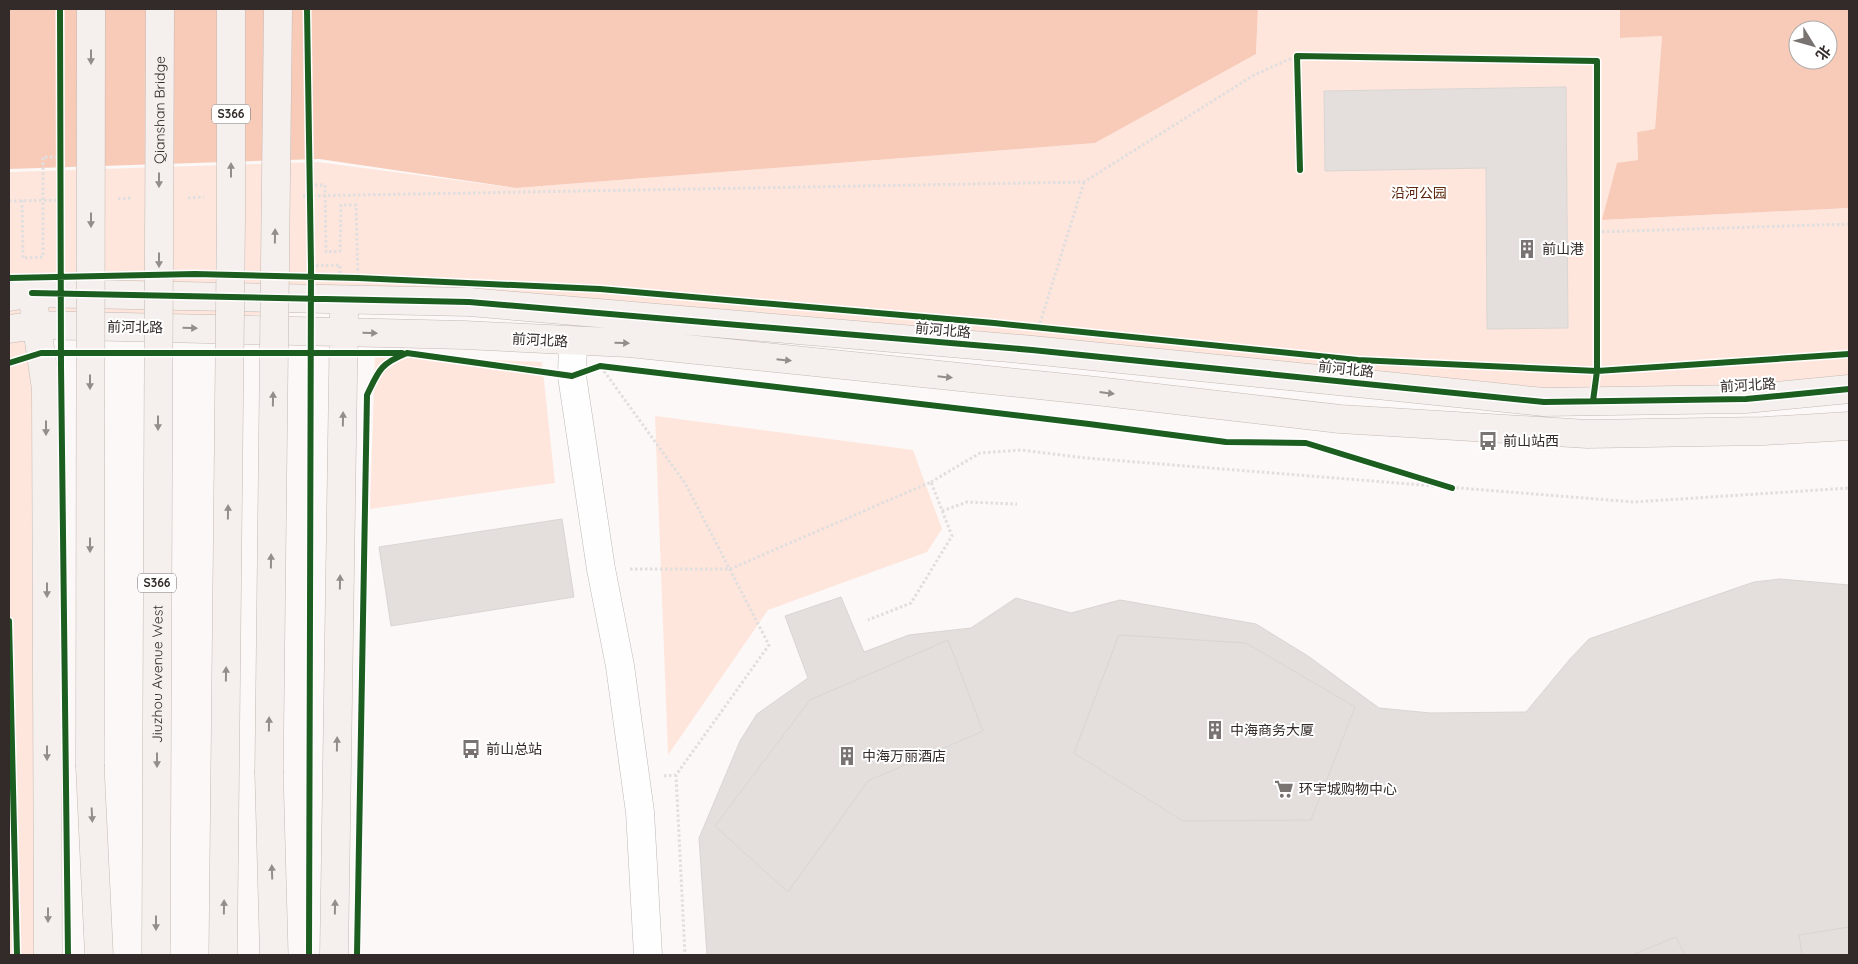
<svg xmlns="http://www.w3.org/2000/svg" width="1858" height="964" font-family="Quicksand,'Noto Sans SC',sans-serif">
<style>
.green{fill:#fee6dc}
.water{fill:#f8cbb9;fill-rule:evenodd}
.building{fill:#e4dfdd;stroke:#dad5d3}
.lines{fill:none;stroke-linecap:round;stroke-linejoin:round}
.minor-casing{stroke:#bdb8b7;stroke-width:29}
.major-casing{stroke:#c5b9b4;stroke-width:29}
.path{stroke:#e0dede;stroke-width:3;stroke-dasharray:2.5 2.5;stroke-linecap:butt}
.minor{stroke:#fffefe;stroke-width:28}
.major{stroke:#f5f0ed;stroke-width:28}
.major-bridge-casing{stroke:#c5b9b4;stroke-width:29;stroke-linecap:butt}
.path-bridge{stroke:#e0dede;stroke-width:3;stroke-dasharray:2.5 2.5;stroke-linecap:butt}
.major-bridge{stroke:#f5f0ed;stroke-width:28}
.cycleway-casing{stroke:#fff;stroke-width:9}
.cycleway{stroke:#1b5e20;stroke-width:6}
.oneway{fill:#948e8b}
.labels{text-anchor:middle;stroke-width:4;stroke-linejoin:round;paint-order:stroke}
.shield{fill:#fff;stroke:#706b69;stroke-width:1}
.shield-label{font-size:12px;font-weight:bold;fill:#322b29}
.street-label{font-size:14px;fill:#322b29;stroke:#fff}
.park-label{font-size:14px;fill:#5e270d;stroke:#fff}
.poi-label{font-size:14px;fill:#322b29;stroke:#fff;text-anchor:start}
</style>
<rect width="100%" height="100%" fill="#fcf8f7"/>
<path class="green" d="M1258,9H1620V38L1662,36L1655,129L1637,132L1638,160L1602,220L1849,208V384L1662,400L569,298L9,328V172L318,162L516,188L1095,143L1256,54Z
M34,328L44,955H9V334Z
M375,356L542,362L555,483L370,509Z
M655,416L913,450L942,529L927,552L768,610L668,755Z"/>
<path class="water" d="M9,9H1258L1256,54L1095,143L516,188L319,159L9,169Z
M1620,9H1849V208L1602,220L1617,163L1638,160L1637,132L1655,129L1662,36L1620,38ZM1798,30H1828V60H1798Z"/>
<path class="building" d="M1566,87L1568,328L1487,329L1486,168L1325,171L1324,91Z
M562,519L574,597L391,626L379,547Z
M1780,579L1849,585V955H707L699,838L740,741L757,714L808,678L785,616L841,597L864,652L909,635L971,628L1016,598L1071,613L1120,600L1256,624L1308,656L1379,708L1430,713L1526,712L1570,659L1589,639L1754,582Z
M1119,635L1246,643L1355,707L1311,820L1183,821L1074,753Z
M948,640L983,731L868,781L788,892L715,826L810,700Z
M1849,927V955H1802L1799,935Z
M1676,937L1685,955H1632Z"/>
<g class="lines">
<g class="minor-casing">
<path id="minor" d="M573,342L572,376L601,569L620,666L640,812L648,955"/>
</g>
<g class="major-casing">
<path id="major" d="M9,297L32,293L469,302L1032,350L1544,402L1746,399L1849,389
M34,307L46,389L48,955
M9,329L37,325L464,335L629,343L1096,391L1340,419L1588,434L1764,431L1849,426
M90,767L99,955
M269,773L274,955
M334,955L344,314"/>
</g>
<path class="path" d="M303,196L1084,182L1254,75L1297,56
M188,198L204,197
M118,199L132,198
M9,201L64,200
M1597,232L1849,224
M311,266L340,265V273
M1040,323L1084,182
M604,371L685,483L769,645L676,775L685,955
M931,482L980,453L1021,450L1086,458L1634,502L1849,488
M942,511L967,502L1017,504
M630,569H730L931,482L952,536L911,603L868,620
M664,776L676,775"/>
<use href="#minor" class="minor"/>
<use href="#major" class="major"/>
<g class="major-bridge-casing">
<g id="major-bridge">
<path d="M90,767L91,9"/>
<path d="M269,773L278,9"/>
<path id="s1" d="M156,955L160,9"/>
<path d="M223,955L231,219V9"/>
</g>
</g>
<path class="path-bridge" d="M310,185H325L326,252L340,251L341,205H356L358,278
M22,200L23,258L43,257V157H61"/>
<use href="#major-bridge" class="major-bridge"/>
<g class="cycleway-casing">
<path id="cycleway" d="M60,9L61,365L68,955
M307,9L311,266L309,955
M1300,170L1297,56L1597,61V371L1593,401
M9,278L195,274L358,278L600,289L994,323L1358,360L1597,371L1849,354
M32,293L469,302L1032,350L1544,402L1746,399L1849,389
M9,363L41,353H402
M9,621L17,955
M357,955L367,395C379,370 380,364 407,353L572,376L600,366L1089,424L1226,442L1306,443L1452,488"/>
</g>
<use href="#cycleway" class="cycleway"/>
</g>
<defs><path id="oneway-solid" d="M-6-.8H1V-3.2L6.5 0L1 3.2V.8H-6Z" transform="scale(1.25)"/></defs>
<g class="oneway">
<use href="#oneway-solid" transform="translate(91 57) rotate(90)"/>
<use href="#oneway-solid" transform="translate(231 170) rotate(-90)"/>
<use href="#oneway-solid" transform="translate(159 180) rotate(90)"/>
<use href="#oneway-solid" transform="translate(91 220) rotate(90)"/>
<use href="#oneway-solid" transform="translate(275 236) rotate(-89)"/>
<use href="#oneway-solid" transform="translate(159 260) rotate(90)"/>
<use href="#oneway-solid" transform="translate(190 328) rotate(1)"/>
<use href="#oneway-solid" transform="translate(370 333) rotate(1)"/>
<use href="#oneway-solid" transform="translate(622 343) rotate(2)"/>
<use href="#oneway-solid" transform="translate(784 360) rotate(6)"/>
<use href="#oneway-solid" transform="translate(945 377) rotate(6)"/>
<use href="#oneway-solid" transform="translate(90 382) rotate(90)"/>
<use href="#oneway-solid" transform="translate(1107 393) rotate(7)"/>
<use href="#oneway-solid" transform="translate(273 399) rotate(-89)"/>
<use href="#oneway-solid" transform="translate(343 419) rotate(-89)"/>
<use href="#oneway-solid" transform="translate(158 423) rotate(90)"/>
<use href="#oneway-solid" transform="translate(46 428) rotate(90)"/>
<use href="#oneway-solid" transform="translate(228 512) rotate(-89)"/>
<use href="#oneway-solid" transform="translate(90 545) rotate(90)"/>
<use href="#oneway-solid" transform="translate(271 561) rotate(-89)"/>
<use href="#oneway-solid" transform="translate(340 582) rotate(-89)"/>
<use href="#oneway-solid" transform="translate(47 590) rotate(90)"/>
<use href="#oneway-solid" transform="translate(226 674) rotate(-89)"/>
<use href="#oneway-solid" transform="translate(269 724) rotate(-89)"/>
<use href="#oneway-solid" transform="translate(337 744) rotate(-89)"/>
<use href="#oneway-solid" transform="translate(47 753) rotate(90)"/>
<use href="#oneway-solid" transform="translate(157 760) rotate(90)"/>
<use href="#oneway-solid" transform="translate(92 815) rotate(87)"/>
<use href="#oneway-solid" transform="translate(272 872) rotate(-92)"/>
<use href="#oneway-solid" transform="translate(224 907) rotate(-89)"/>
<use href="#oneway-solid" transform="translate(335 907) rotate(-89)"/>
<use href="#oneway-solid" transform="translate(48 915) rotate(90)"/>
<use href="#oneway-solid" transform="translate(156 923) rotate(90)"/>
</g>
<defs>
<g id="building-bare" transform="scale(1.5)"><path d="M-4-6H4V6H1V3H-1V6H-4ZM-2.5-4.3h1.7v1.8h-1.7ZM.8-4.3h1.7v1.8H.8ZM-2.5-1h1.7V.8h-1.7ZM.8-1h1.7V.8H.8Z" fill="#797371" stroke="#fff" stroke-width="2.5" paint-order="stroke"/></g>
<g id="bus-bare" transform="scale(1.5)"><path d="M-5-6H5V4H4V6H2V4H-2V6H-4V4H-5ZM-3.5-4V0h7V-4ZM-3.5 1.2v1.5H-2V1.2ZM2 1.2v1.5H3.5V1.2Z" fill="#797371" stroke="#fff" stroke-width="2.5" paint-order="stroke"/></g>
<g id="supermarket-bare" transform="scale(1.5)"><path d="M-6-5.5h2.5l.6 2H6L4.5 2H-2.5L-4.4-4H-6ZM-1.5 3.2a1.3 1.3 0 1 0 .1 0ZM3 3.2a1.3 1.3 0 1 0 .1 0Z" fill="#797371" stroke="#fff" stroke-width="2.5" paint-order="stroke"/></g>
</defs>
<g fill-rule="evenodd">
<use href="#building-bare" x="1527" y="249"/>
<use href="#bus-bare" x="1488" y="441"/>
<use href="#building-bare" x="1215" y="730"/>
<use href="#bus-bare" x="471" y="749"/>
<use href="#building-bare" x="847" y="756"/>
<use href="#supermarket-bare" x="1284" y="789"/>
</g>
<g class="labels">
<g class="shield">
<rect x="212" y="104.5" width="38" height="19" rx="4"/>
<rect x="138" y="573.5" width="38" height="19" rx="4"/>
</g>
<g class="shield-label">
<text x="231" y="118">S366</text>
<text x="157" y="587">S366</text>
</g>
<g class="street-label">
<text dy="5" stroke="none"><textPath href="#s1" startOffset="845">Qianshan Bridge</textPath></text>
<text transform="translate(135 327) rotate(1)" y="5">前河北路</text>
<text transform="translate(943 330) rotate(5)" y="5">前河北路</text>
<text transform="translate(540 340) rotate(3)" y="5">前河北路</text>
<text transform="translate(1346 369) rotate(6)" y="5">前河北路</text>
<text transform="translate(1748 385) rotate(-3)" y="5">前河北路</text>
<text dy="5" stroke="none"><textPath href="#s1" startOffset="281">Jiuzhou Avenue West</textPath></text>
</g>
<g class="park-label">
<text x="1419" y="198">沿河公园</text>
</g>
<g class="poi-label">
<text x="1542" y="254">前山港</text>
<text x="1503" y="446">前山站西</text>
<text x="1230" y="735">中海商务大厦</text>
<text x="486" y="754">前山总站</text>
<text x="862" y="761">中海万丽酒店</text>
<text x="1299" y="794">环宇城购物中心</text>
</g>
</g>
<rect width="1858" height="964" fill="none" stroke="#322b29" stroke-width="20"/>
<g transform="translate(1813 45) rotate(127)"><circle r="24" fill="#ffffff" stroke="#adaaa9"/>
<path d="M0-4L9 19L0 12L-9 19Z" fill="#797371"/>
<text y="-8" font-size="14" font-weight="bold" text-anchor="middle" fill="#322b29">北</text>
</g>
</svg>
